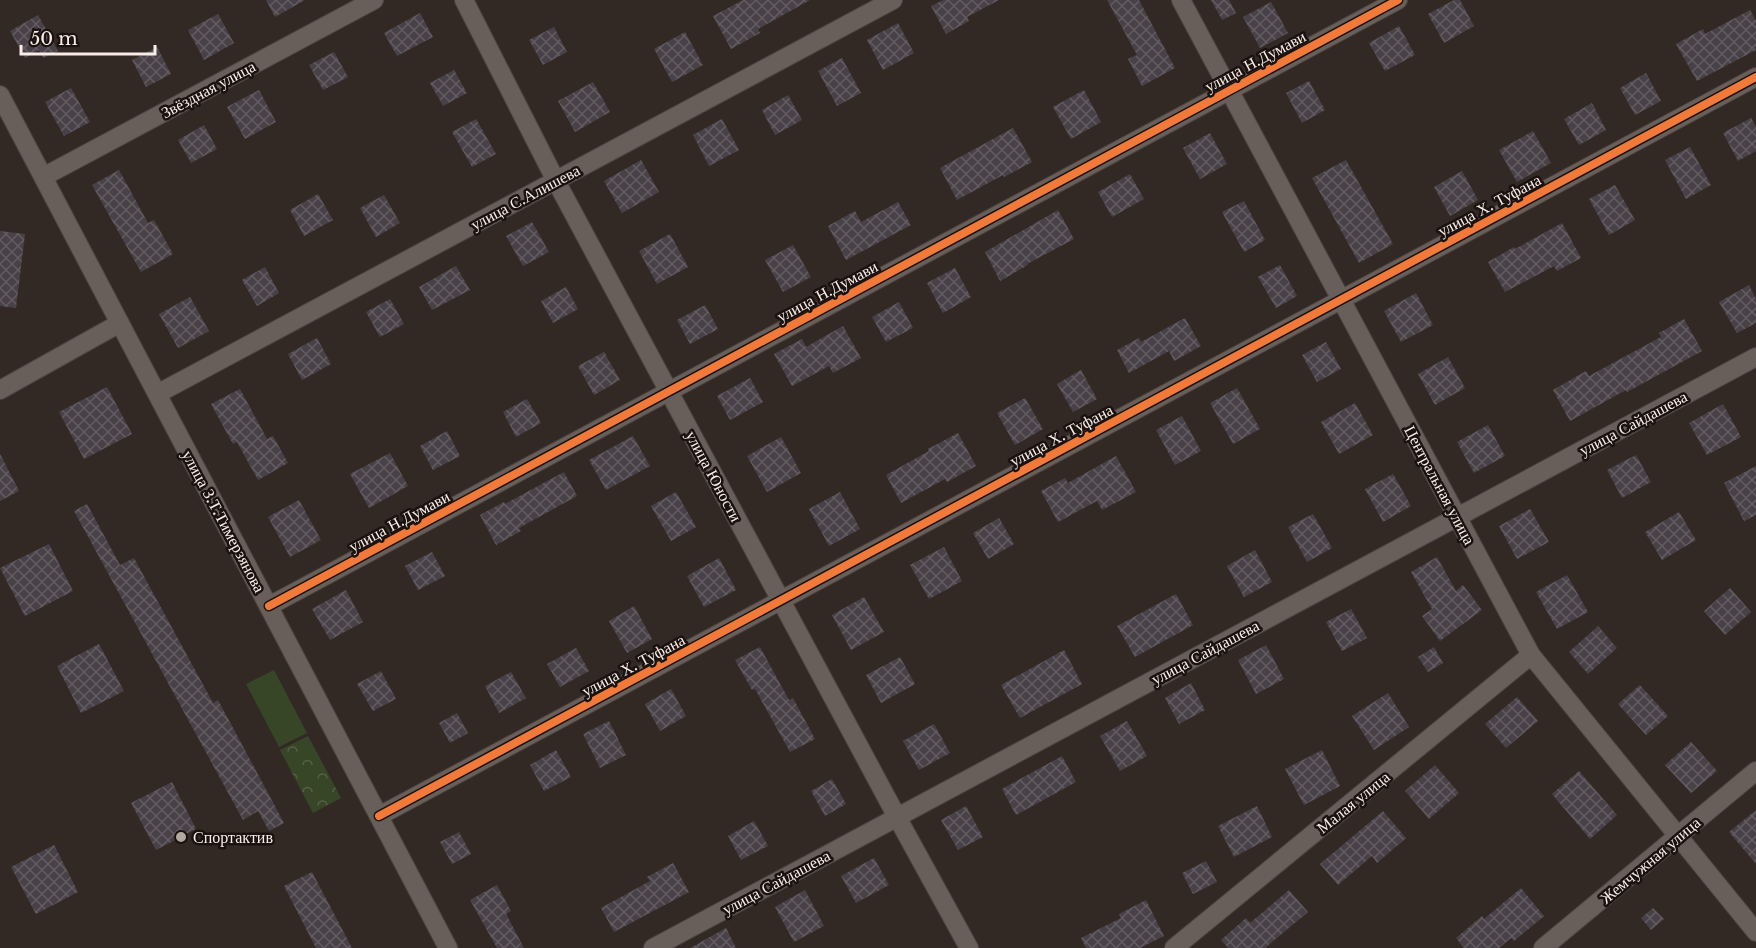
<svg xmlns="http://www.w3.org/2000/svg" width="1756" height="948" font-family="'Libre Baskerville',serif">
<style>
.forest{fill:url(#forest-crowns)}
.garden{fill:#374627}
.building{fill:url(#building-cross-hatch)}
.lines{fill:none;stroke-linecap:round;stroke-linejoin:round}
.street-casing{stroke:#4d4541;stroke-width:20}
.street{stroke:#685e5a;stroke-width:18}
.cycleway-casing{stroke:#1a120e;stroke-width:11}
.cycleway{stroke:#f17a3a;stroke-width:8}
.poi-dot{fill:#b4a8a3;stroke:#1a120e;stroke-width:2}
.labels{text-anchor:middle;stroke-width:5;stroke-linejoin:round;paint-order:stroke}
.street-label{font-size:16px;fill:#faede7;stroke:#1a120e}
.poi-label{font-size:16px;fill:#faede7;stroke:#1a120e;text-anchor:start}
</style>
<defs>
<pattern id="forest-crowns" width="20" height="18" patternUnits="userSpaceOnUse" patternTransform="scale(1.5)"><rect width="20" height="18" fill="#374627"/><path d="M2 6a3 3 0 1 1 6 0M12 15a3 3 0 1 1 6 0" fill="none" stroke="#556146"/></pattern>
<pattern id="building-cross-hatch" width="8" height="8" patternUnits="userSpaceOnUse" patternTransform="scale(1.5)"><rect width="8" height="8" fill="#484148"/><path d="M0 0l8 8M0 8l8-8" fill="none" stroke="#635d62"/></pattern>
</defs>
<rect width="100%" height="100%" fill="#332924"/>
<path class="forest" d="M308,736L341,798L313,813L280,750Z"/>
<path class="garden" d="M274,670L307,733L279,747L246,684Z"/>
<path class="building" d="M266,0H305L275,17Z
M743,0H810L758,29L760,33L731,49L713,16Z
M943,0H999L967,17L969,21L946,34L931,6Z
M1107,0H1139L1175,68L1142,86L1128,59L1137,55Z
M1211,0H1229L1236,13L1222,20Z
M1454,0H1460L1474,26L1444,43L1428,14Z
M1271,2L1288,33L1260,48L1243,17Z
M1750,10L1756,21V50L1697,81L1676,44L1703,29L1705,34Z
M420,13L433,37L397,56L384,33Z
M218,14L234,43L204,60L188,30Z
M38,15L58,51L43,58L39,50L25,58L10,31Z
M898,23L914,53L883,70L867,40Z
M1399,26L1415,55L1385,71L1369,43Z
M554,27L567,52L543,65L529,40Z
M685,32L703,65L672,82L654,49Z
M157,47L171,74L146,87L132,60Z
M334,52L348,77L323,90L309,65Z
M842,58L861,93L837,106L818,71Z
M454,70L467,93L443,106L430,83Z
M1646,73L1661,101L1635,115L1620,88Z
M1309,81L1325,110L1302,123L1286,93Z
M593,82L610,112L575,132L558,101Z
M71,88L90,122L64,136L45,102Z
M259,90L276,122L245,139L227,107Z
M1084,90L1101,122L1071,139L1053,107Z
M788,95L802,120L775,135L762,110Z
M1592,103L1606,130L1579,145L1564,119Z
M1751,118L1756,127V151L1738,161L1723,133Z
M476,119L496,154L472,167L452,132Z
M722,119L739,150L709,166L693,135Z
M204,125L217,149L191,163L178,140Z
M1013,128L1032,162L1004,177L1003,175L957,200L940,168Z
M1533,131L1551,163L1517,182L1499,150Z
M1210,133L1227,164L1200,179L1183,148Z
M1690,147L1711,185L1686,199L1665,160Z
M641,160L659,192L622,213L604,181Z
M1346,160L1393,244L1359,263L1312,178Z
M119,170L148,223L154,220L173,254L141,272L92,185Z
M1462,171L1478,200L1450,216L1434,187Z
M1130,174L1144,199L1112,217L1098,192Z
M1615,185L1635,220L1609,235L1589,199Z
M318,194L333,220L304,236L290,210Z
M384,195L400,223L376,237L360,208Z
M1244,201L1265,240L1244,252L1222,212Z
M898,202L911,225L846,260L828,226L855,211L861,222Z
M1058,210L1074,239L1027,264L1028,265L1000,281L985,252Z
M532,222L549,252L523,266L506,236Z
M1562,223L1581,258L1557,271L1554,266L1505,292L1488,262L1514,247L1515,249Z
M0,231L25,234L16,308L0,306Z
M670,234L688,267L657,284L639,251Z
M793,245L811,277L783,292L765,260Z
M1280,265L1297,296L1276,308L1258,277Z
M456,266L470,290L432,310L419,287Z
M265,267L279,293L257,306L242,280Z
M955,268L971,297L943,313L927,283Z
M1749,285L1756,299V323L1737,333L1719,302Z
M566,287L578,309L553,323L541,301Z
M1416,293L1433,325L1401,342L1384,311Z
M190,297L209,331L178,348L159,314Z
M390,299L404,324L380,337L366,312Z
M899,302L913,328L886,342L872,317Z
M705,305L718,329L690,344L677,320Z
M1185,318L1201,346L1174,361L1169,351L1129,373L1117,350L1139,338L1141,342Z
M1684,319L1702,351L1627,392L1626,390L1570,421L1553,390L1586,371L1589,376L1661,337L1659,333Z
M843,326L861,358L833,373L829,366L792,386L774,354L802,339L806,347Z
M317,338L331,364L302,380L288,354Z
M1326,342L1341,369L1317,382L1302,355Z
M604,352L620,380L594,395L578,366Z
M1448,357L1465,388L1435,405L1418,374Z
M1081,370L1097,399L1073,412L1057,384Z
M750,378L763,402L730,420L717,396Z
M107,387L132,434L84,459L59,412Z
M1237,388L1260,429L1233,444L1210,403Z
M240,389L267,439L273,436L288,463L258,480L237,442L233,444L211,404Z
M1025,398L1043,429L1015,445L997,413Z
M527,399L541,423L516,437L503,412Z
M1355,403L1373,435L1339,454L1321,422Z
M1723,404L1741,437L1707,455L1689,423Z
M1182,416L1201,451L1175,465L1156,430Z
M1488,425L1505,456L1474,473L1457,442Z
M447,431L460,456L433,470L420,446Z
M958,433L976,466L947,482L945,479L901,503L886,475L929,451L928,449Z
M633,436L650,466L606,490L589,460Z
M781,437L801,473L767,492L747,456Z
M390,453L408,486L369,508L350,474Z
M0,454L19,491L0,501Z
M1636,455L1651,482L1622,498L1607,470Z
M1116,456L1136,492L1102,510L1097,501L1058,522L1041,491L1065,478L1068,483Z
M1756,466V515L1744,521L1724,483Z
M564,472L577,496L519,528L521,531L496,545L480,515L504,502L505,504Z
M1393,474L1411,506L1383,522L1365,489Z
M676,492L696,527L671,541L651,506Z
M840,492L860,529L829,546L809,509Z
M299,500L321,540L290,557L268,517Z
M87,504L120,565L134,558L213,703L218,700L284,823L269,831L258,811L243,820L74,511Z
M1530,509L1549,542L1517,559L1499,526Z
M1679,512L1696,540L1662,560L1645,532Z
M1313,514L1332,548L1307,562L1288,527Z
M999,518L1014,544L988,559L973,533Z
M49,544L73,591L25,616L0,568Z
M944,547L962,581L929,599L910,565Z
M1255,550L1272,582L1244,597L1227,566Z
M432,552L445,576L418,590L405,566Z
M1437,557L1456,591L1463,585L1482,610L1440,641L1422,616L1432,609L1411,572Z
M719,558L736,590L704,607L687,576Z
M1567,575L1588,612L1557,629L1536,592Z
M1730,588L1751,612L1725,635L1704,611Z
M346,590L363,622L330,640L312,609Z
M1176,594L1193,625L1135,657L1117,626Z
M864,597L884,632L851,650L832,615Z
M634,606L652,639L627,653L609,621Z
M1351,609L1367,638L1342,651L1326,622Z
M1598,626L1617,648L1588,674L1569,652Z
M99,644L124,691L81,713L57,666Z
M1266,645L1284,679L1256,694L1238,660Z
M760,647L789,700L793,698L815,739L790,752L755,689L752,690L735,660Z
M1434,647L1443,663L1428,672L1418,657Z
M576,648L589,671L560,687L547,664Z
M1064,650L1082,684L1020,718L1001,685Z
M900,657L915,684L881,703L866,675Z
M381,671L396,699L373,711L357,684Z
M511,672L526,698L499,713L485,686Z
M1191,683L1205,710L1179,724L1165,698Z
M1640,685L1668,716L1646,735L1618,704Z
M671,689L686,716L660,731L645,704Z
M1388,693L1409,727L1374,750L1352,716Z
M1517,697L1538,721L1506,748L1485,724Z
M457,713L468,733L450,743L439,723Z
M609,721L626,755L600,768L583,734Z
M1127,721L1147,756L1120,771L1100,736Z
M934,724L950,753L919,770L903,741Z
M1691,742L1717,771L1691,793L1665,765Z
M556,750L571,777L544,791L530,765Z
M1322,750L1340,786L1304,805L1285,769Z
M1062,756L1076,782L1016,815L1002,789Z
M1435,765L1459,793L1429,819L1405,791Z
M1579,771L1617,815L1590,839L1552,794Z
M832,779L846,804L825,816L811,791Z
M172,782L196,829L156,850L131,803Z
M966,806L983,837L958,850L941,820Z
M1257,806L1272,837L1234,857L1218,826Z
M1756,810V864L1729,832Z
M1383,811L1406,838L1377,863L1372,856L1338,885L1320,864Z
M754,821L768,846L741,860L728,836Z
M459,832L471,854L452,864L440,842Z
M54,845L78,892L36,914L11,867Z
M874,858L889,885L856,903L841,876Z
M1206,861L1217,882L1193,894L1182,873Z
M673,863L689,892L614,932L601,908L650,881L647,877Z
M312,872L352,948H316L284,886Z
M497,885L511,911L506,914L524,948H497L470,900Z
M1521,888L1544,916L1514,941L1511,938L1499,948H1464L1456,938L1482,916L1484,919Z
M805,890L824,926L794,942L775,907Z
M1289,890L1308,912L1265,948H1228L1221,940L1246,918L1250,923Z
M1146,900L1164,936L1140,948H1086L1081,938L1121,918L1119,914Z
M1653,908L1664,919L1651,930L1641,918Z
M726,928L736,948H690Z"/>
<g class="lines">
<g class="street-casing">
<path id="street" d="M464,0L556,181L897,817L969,948
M1181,0L1531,655L1756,932
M0,95L448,948
M43,177L374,0
M0,390L120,323
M157,394L893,0
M269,606L1398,0
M379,816L1756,77
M653,948L1756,357
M1174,948L1531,655
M1543,948L1756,771"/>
</g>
<use href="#street" class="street"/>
<g class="cycleway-casing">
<path id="cycleway" d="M269,606L1398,0
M379,816L1756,77"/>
</g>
<use href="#cycleway" class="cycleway"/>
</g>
<circle class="poi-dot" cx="181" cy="837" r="6"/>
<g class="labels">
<g class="street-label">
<text transform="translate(1255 61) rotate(-28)" y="6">улица Н.Думави</text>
<text transform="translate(208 89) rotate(-28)" y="6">Звёздная улица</text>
<text transform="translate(525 197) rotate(-28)" y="6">улица С.Алишева</text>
<text transform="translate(1489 205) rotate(-28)" y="6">улица Х. Туфана</text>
<text transform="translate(827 291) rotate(-28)" y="6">улица Н.Думави</text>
<text transform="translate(1633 423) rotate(-28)" y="6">улица Сайдашева</text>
<text transform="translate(1061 435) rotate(-28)" y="6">улица Х. Туфана</text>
<text transform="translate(714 476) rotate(62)" y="6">улица Юности</text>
<text transform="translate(1440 485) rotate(62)" y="6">Центральная улица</text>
<text transform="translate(224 521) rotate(62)" y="6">улица З.Т.Тимерзянова</text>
<text transform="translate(399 521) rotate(-28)" y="6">улица Н.Думави</text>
<text transform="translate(1205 652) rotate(-28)" y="6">улица Сайдашева</text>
<text transform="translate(633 665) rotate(-28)" y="6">улица Х. Туфана</text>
<text transform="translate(1353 802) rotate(-39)" y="6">Малая улица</text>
<text transform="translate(1650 860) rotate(-40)" y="6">Жемчужная улица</text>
<text transform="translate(776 882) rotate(-28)" y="6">улица Сайдашева</text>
</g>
<g class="poi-label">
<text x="193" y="843">Спортактив</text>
</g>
</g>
<path d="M21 45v9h134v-9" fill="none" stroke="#faede7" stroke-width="3"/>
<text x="30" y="45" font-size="18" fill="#faede7" stroke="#1a120e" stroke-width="4.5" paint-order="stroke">50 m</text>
</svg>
